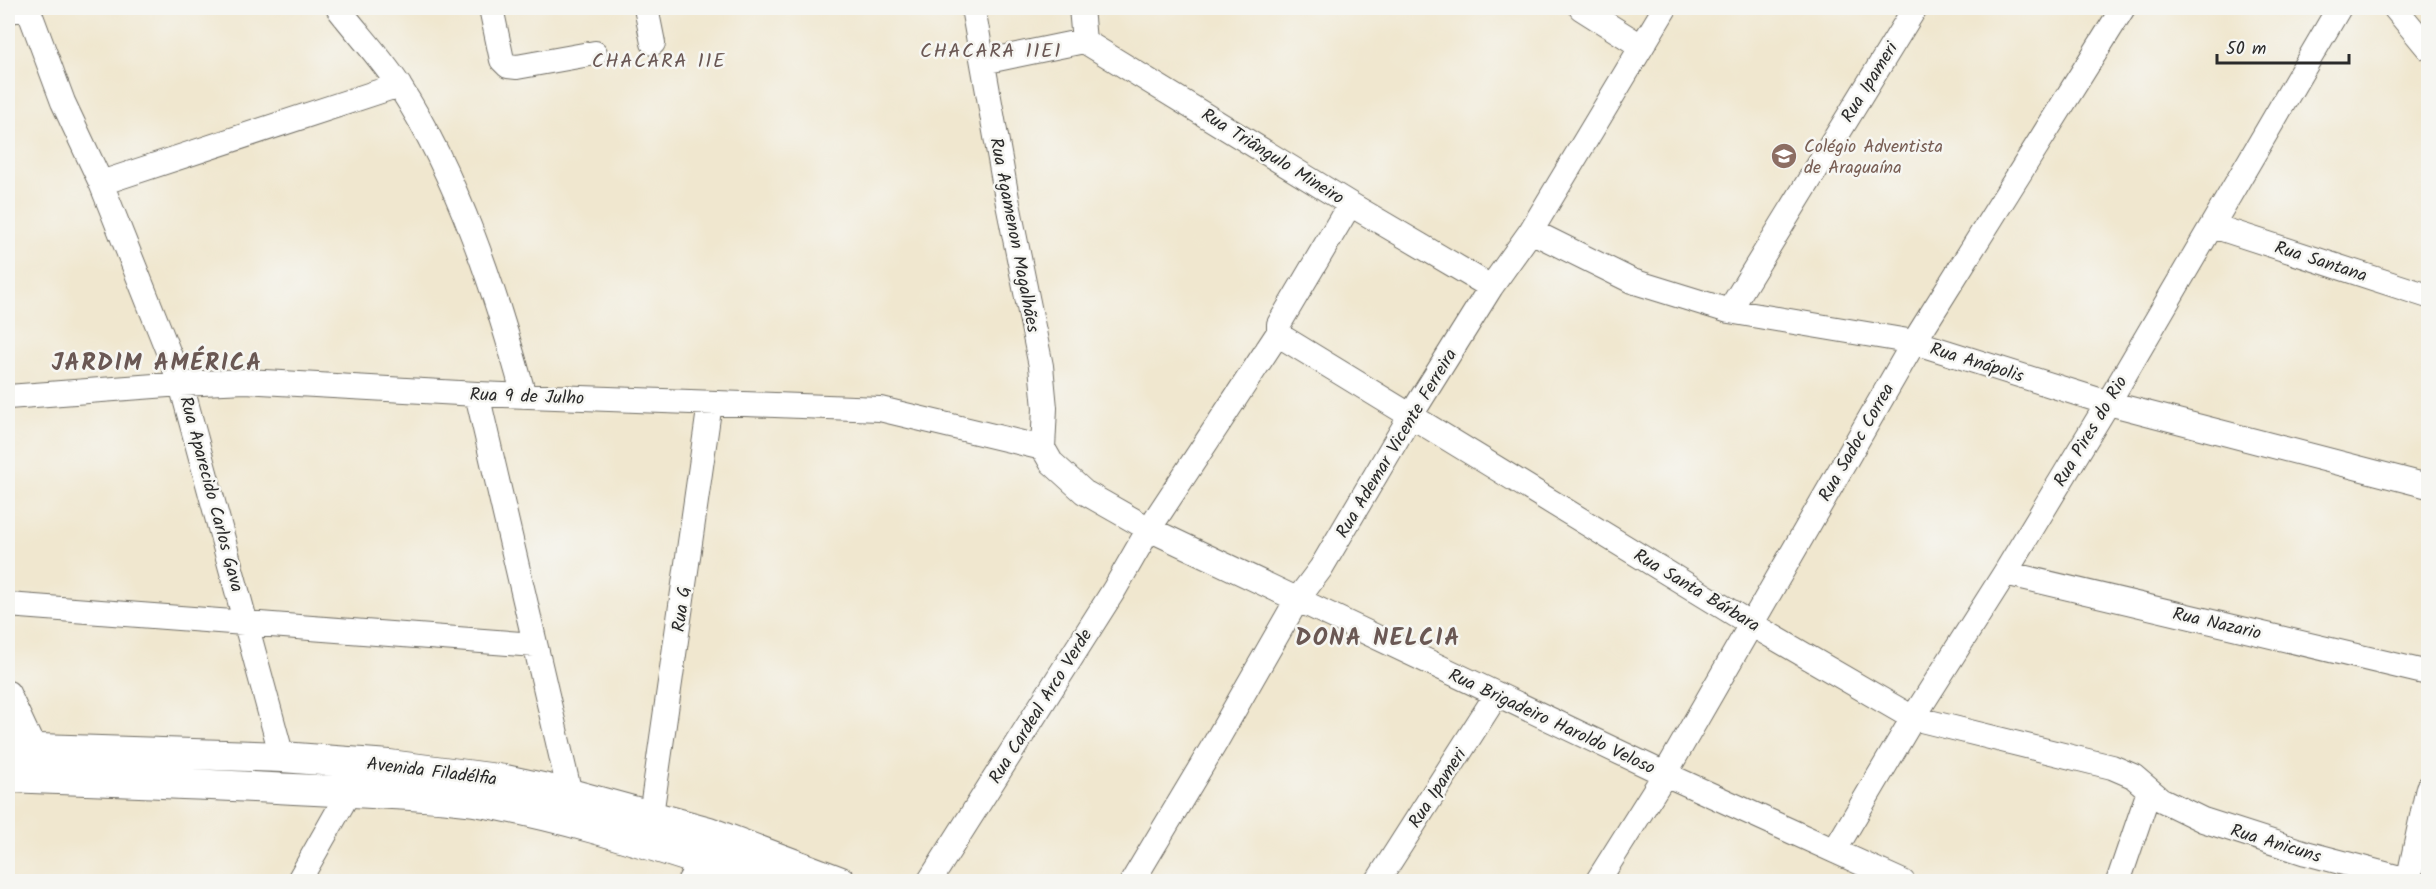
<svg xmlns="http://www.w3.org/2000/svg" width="2436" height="889" font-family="Kalam,sans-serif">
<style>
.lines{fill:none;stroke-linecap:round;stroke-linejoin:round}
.minor-casing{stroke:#706d64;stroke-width:26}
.major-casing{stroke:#706d64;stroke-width:32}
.minor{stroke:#fff;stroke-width:24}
.major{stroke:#fff;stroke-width:30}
.labels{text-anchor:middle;stroke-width:5;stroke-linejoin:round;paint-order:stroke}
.street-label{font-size:18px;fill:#2b2b2b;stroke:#f6f6f2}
.education-label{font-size:18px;fill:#785e54;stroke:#f6f6f2;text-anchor:start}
.neighbourhood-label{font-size:20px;letter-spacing:1.5px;fill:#6a5854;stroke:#f6f6f2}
.district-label{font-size:24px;font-weight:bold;letter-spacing:1.5px;fill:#6a5854;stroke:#f6f6f2}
</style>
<rect width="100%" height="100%" fill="#f6f6f2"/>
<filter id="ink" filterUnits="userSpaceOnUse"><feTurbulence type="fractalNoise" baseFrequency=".0167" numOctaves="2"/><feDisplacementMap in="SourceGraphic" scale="12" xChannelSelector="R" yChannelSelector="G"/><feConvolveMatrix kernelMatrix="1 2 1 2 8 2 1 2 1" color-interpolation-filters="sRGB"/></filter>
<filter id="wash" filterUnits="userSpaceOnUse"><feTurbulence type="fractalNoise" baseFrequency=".008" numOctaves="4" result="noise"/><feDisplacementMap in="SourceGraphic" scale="24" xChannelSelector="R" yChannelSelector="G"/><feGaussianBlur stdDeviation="1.35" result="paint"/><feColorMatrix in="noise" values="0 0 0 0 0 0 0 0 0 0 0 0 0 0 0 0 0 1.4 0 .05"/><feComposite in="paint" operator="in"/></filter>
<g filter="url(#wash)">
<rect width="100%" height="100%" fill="#f0e7cf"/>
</g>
<g filter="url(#ink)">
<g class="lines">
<g class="minor-casing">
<path id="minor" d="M28,8L63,102L101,183L181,384L282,757
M338,8C358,34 382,59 400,87C458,177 496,293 524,396
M491,8L502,60L508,66L517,67L595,53
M646,8L653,43
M973,8L1008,204L1041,366L1045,408L1043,448L1051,462L1084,492L1149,529L1665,774L1903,882
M1081,8L1084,41L1350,204L1491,287
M1581,8L1641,46
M2395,8L2428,48
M8,12L22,8
M983,62L1084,41
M101,183L399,85
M1350,204L1279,324V332L1282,337L1751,624L1913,718L2112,767L2133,776L2160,799L2203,820L2306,853L2408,880
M2213,226L2428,296
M1531,231L1632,281L1729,311L1914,342L2108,403L2428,486
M1729,311L1915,8
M477,394L570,794
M8,397L181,384L245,381L477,394L880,409L1043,448
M2005,573L2428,673
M8,605L535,645
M8,693L34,749
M651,815L710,403
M1835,850L1913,718L2005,573L2108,403L2339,8
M298,882L349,792
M689,882L701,861
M929,882L1114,590L1149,529L1279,332
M1132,882L1214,745L1297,600L1321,568L1411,415L1491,287L1531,231L1665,8
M1377,882L1497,694
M1597,882L1665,774L1914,342L2123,8
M2118,882L2149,791
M2408,882L2428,788"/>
</g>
<g class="major-casing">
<path id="major" d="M8,748L282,757L389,765L505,780L570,794L709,832L841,882
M8,777C116,781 225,785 334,791C381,794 428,794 474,801C574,817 671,852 767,882"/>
</g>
<use href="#minor" class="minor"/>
<use href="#major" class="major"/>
</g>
</g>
<defs>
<g id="school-disc" transform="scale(1.35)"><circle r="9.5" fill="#8d6e63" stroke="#f6f6f2"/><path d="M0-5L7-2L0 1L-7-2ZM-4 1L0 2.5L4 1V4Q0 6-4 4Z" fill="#fff"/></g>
</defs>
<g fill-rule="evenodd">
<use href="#school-disc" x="1784" y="156"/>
</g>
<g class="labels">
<g class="street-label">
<text transform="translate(1869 82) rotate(-58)" y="6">Rua Ipameri</text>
<text transform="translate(1273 156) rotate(32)" y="6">Rua Triângulo Mineiro</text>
<text transform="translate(1015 235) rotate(79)" y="6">Rua Agamenon Magalhães</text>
<text transform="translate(2321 261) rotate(18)" y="6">Rua Santana</text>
<text transform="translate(1977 362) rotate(17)" y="6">Rua Anápolis</text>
<text transform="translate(527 396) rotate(2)" y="6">Rua 9 de Julho</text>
<text transform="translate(2090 431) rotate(-59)" y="6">Rua Pires do Rio</text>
<text transform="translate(1856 442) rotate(-60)" y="6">Rua Sadoc Correa</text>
<text transform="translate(1396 443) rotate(-59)" y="6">Rua Ademar Vicente Ferreira</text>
<text transform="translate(212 494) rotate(75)" y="6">Rua Aparecido Carlos Gava</text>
<text transform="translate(1697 590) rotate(31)" y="6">Rua Santa Bárbara</text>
<text transform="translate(681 609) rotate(-82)" y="6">Rua G</text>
<text transform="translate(2217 623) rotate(13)" y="6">Rua Nazario</text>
<text transform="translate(1040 706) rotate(-58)" y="6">Rua Cardeal Arco Verde</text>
<text transform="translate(1552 721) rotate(25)" y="6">Rua Brigadeiro Haroldo Veloso</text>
<text transform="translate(432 771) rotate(7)" y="6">Avenida Filadélfia</text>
<text transform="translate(1437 788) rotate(-57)" y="6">Rua Ipameri</text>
<text transform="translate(2276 843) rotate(17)" y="6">Rua Anicuns</text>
</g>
<g class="education-label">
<text x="1804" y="152">Colégio Adventista<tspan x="1804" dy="21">de Araguaína</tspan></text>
</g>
<g class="neighbourhood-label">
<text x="991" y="57">CHACARA 11E1</text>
<text x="659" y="67">CHACARA 11E</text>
</g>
<g class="district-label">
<text x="157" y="370">JARDIM AMÉRICA</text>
<text x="1378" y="645">DONA NELCIA</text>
</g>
</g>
<rect width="2436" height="889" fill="none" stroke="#f6f6f2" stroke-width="30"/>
<path d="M2217 54v9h132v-9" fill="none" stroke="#2b2b2b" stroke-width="3"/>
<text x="2226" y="54" font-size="18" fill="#2b2b2b" stroke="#f6f6f2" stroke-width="4.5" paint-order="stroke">50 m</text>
</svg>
